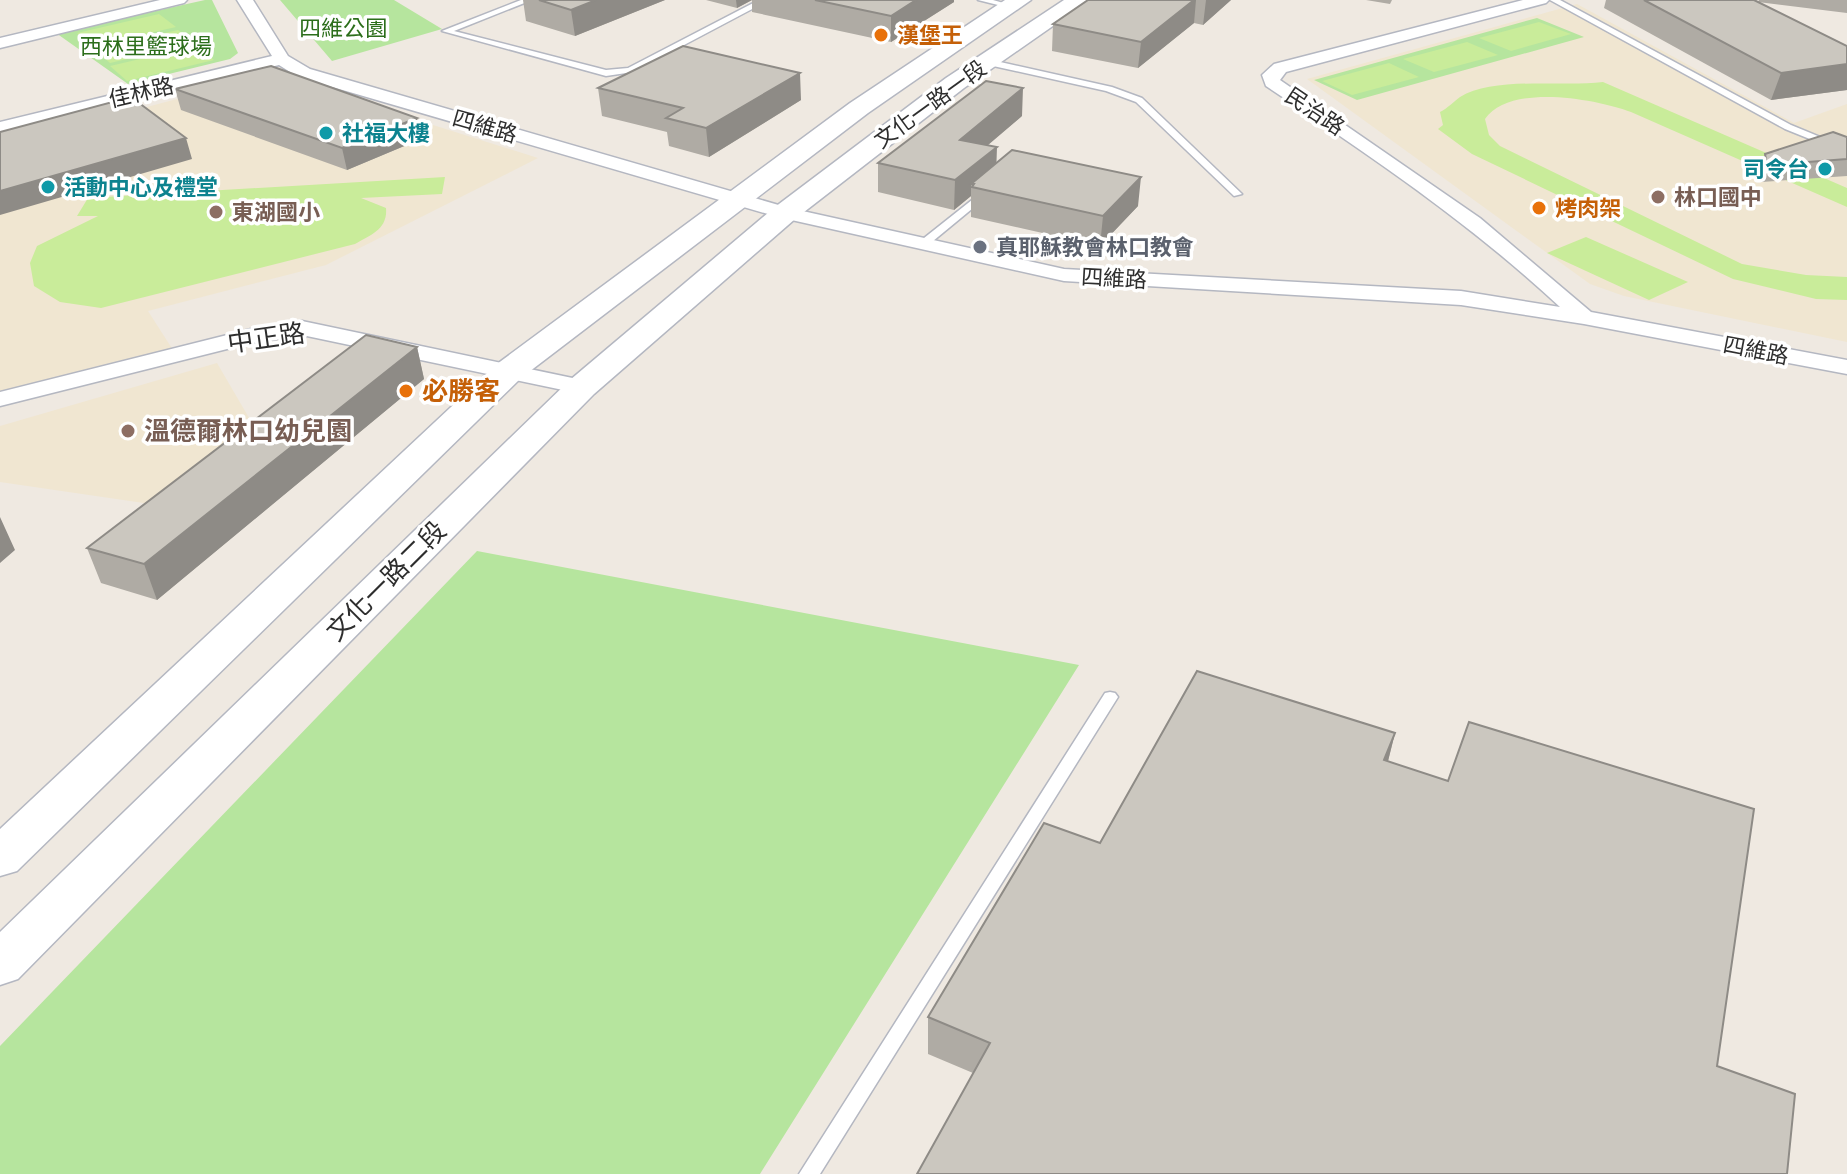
<svg xmlns="http://www.w3.org/2000/svg" width="1847" height="1174" font-family="'PT Sans','Noto Sans TC',sans-serif">
<style>
.education{fill:#f0e6d1}
.green{fill:#b6e59e}
.pitch{fill:#c9ec9a}
.lines{fill:none;stroke-linecap:round;stroke-linejoin:round}
.service-casing{stroke:#b4b7c1;stroke-width:3}
.minor-casing{stroke:#b4b7c1;stroke-width:3}
.secondary-casing{stroke:#b4b7c1;stroke-width:3}
.service{fill:#fff;fill-rule:evenodd}
.minor{fill:#fff;fill-rule:evenodd}
.secondary{fill:#fff;fill-rule:evenodd}
.wall{fill:#afaba4}
.shaded-wall{fill:#8e8b86}
.building{fill:#cbc7bf;stroke:#8e8b86;stroke-width:2}
.food-dot{fill:#e8710a;stroke:#fff;stroke-width:3}
.culture-dot{fill:#0f9aa8;stroke:#fff;stroke-width:3}
.education-dot{fill:#8d6e63;stroke:#fff;stroke-width:3}
.worship-dot{fill:#6b7280;stroke:#fff;stroke-width:3}
.labels{text-anchor:middle;stroke-width:7;stroke-linejoin:round;paint-order:stroke}
.far-park-label{font-size:22px;fill:#2c6e1b;stroke:#fff}
.far-food-label{font-size:22px;font-weight:bold;fill:#c56008;stroke:#fff;text-anchor:start}
.far-street-label{font-size:22px;fill:#2e2e2e;stroke:#fff}
.far-culture-label{font-size:22px;font-weight:bold;fill:#0d838f;stroke:#fff;text-anchor:start}
.far-education-label{font-size:22px;font-weight:bold;fill:#785e54;stroke:#fff;text-anchor:start}
.far-worship-label{font-size:22px;font-weight:bold;fill:#5b616d;stroke:#fff;text-anchor:start}
.street-label{font-size:26px;fill:#2e2e2e;stroke:#fff}
.food-label{font-size:26px;font-weight:bold;fill:#c56008;stroke:#fff;text-anchor:start}
.education-label{font-size:26px;font-weight:bold;fill:#785e54;stroke:#fff;text-anchor:start}
</style>
<rect width="100%" height="100%" fill="#efe9e1"/>
<path class="education" d="M1577,4L1794,123L1847,104V342L1624,296L1590,284L1307,79Z
M271,74L538,158L326,265L148,311L173,350L0,394V146Z
M217,363L259,435L171,507L0,482V426Z"/>
<path class="green" d="M205,0H212L238,53L230,59L128,84L56,33Z
M280,0H394L442,29L332,61Z
M1537,18L1584,37L1357,100L1314,80Z
M477,551L1079,665L760,1174H0V1046Z"/>
<path class="pitch" d="M159,14L176,27L92,46L77,33Z
M1539,22L1571,34L1511,51L1479,38Z
M178,30L195,43L110,63L94,49Z
M1467,42L1498,55L1434,72L1403,59Z
M196,46L214,60L127,81L110,66Z
M1389,63L1419,77L1352,95L1322,81Z
M1603,82L1847,188V207L1631,112C1596,99 1510,83 1485,119L1489,135L1500,146L1742,264L1806,275L1847,277V300L1816,299L1733,279L1472,154L1438,129L1443,125L1440,112C1448,108 1453,102 1460,97C1493,76 1564,87 1603,82Z
M445,177L442,194L361,198L386,208C388,229 371,235 355,244L101,308L60,302L34,286L30,263L37,246L98,216H77L88,198Z
M1586,237L1688,282L1649,300L1547,253Z"/>
<g class="lines">
<g class="service-casing">
<path id="service" d="M521,0H532L454,31L606,70L628,68L759,0H769L633,72L606,76L442,31Z
M978,0H993L1014,6L1010,8Z
M1550,0H1560L1791,125L1847,148V154L1785,129Z
M987,59L1112,87L1142,98L1242,194L1234,196L1136,102L1106,91L984,64V60Z
M982,192L990,194L927,246H919V242Z
M1110,692L1115,693L1118,697L820,1174H799L1105,693Z"/>
</g>
<g class="minor-casing">
<path id="minor" d="M160,0H187L184,3L0,48V38Z
M237,0H253L288,56L310,69L789,208L1064,269L1461,291L1560,307C1470,223 1368,154 1266,86L1262,75L1274,64L1523,0H1549L1546,3L1286,72L1280,80L1480,218L1591,312L1847,360V374L1584,324L1461,305L1064,281L778,217L298,77L279,65L0,132V122L272,56Z
M302,321L582,380L590,382L594,387L590,392L582,394L302,335L251,343L0,406V392L251,329Z"/>
</g>
<g class="secondary-casing">
<path id="secondary" d="M1005,0H1031L868,113L521,378L17,871L0,876V829L497,364L850,103Z
M1064,0H1090L964,88L795,219L594,394L18,979L0,985V932L570,380L775,207L946,78Z"/>
</g>
<use href="#service" class="service"/>
<use href="#minor" class="minor"/>
<use href="#secondary" class="secondary"/>
</g>
<path class="wall" d="M523,0H665L575,36L526,21Z
M706,0H954V2L891,42L752,12V0L737,8Z
M1088,0H1231L1203,25L1194,23L1138,68L1052,51L1053,24Z
M1366,0H1392L1390,4Z
M1606,0H1754L1847,46V90L1771,100L1604,8Z
M1759,0H1847V13L1758,2Z
M598,88L801,100L709,157L669,146L667,132L602,116Z
M175,89L421,139L347,170L181,110Z
M1022,116L987,145L996,164L1138,206L1100,246L971,217V196L954,210L878,192V163Z
M1847,137V176L1761,182L1759,171L1765,154Z
M417,347L424,379L157,600L101,583L87,548Z
M1395,733L1388,761L1717,1066L973,1073L928,1054V1017L1100,843Z"/>
<path class="shaded-wall" d="M596,0H665L575,36L571,10Z
M736,0H752L737,8Z
M916,0H954V2L891,42V16Z
M1194,0H1196L1194,23L1138,68L1141,42Z
M1206,0H1231L1203,25Z
M1847,64V90L1771,100L1781,73Z
M800,73L801,100L709,157L706,128Z
M1023,88L1022,116L960,169V140Z
M417,118L421,139L347,170L342,148Z
M186,138L192,159L0,215V191Z
M997,147L996,176L974,184H971V196L954,210L955,180Z
M1141,177L1138,206L1100,246L1103,216Z
M417,347L424,379L157,600L144,564Z
M0,517L15,550L0,563Z
M1395,733L1386,769L1384,760Z"/>
<path class="building" d="M539,0H596L571,10Z
M815,0H916L891,16Z
M1088,0H1194L1141,42L1053,24Z
M1644,0H1754L1847,46V64L1781,73Z
M683,46L800,73L706,128L666,118L683,108L598,88Z
M271,66L417,118L342,148L175,89Z
M986,81L1023,88L960,140L997,147L955,180L878,163Z
M131,97L186,138L0,191V132Z
M1833,132L1847,137V159L1767,165L1765,154Z
M1012,150L1141,177L1103,216L972,187L974,184H971Z
M366,335L417,347L144,564L87,548Z
M1197,671L1395,733L1384,760L1448,781L1469,722L1754,809L1717,1066L1795,1094L1787,1174H917L990,1043L928,1017L1044,823L1100,843Z"/>
<g class="food-dot">
<circle cx="881" cy="35" r="8"/>
<circle cx="1539" cy="208" r="8"/>
<circle cx="406" cy="391" r="8"/>
</g>
<g class="culture-dot">
<circle cx="326" cy="133" r="8"/>
<circle cx="1825" cy="169" r="8"/>
<circle cx="48" cy="187" r="8"/>
</g>
<g class="education-dot">
<circle cx="1658" cy="197" r="8"/>
<circle cx="216" cy="212" r="8"/>
<circle cx="128" cy="431" r="8"/>
</g>
<circle class="worship-dot" cx="980" cy="247" r="8"/>
<g class="labels">
<g class="far-park-label">
<text x="343" y="36">四維公園</text>
<text x="146" y="54">西林里籃球場</text>
</g>
<g class="far-food-label">
<text x="897" y="43">漢堡王</text>
<text x="1555" y="216">烤肉架</text>
</g>
<g class="far-street-label">
<text transform="translate(141 92) rotate(-13)" y="8">佳林路</text>
<text transform="translate(930 104) rotate(-36)" y="8">文化一路一段</text>
<text transform="translate(1315 111) rotate(34)" y="8">民治路</text>
<text transform="translate(485 126) rotate(16)" y="8">四維路</text>
<text transform="translate(1114 278) rotate(3)" y="8">四維路</text>
<text transform="translate(1756 350) rotate(11)" y="8">四維路</text>
</g>
<g class="far-culture-label">
<text x="342" y="141">社福大樓</text>
<text x="1809" y="177" text-anchor="end">司令台</text>
<text x="64" y="195">活動中心及禮堂</text>
</g>
<g class="far-education-label">
<text x="1674" y="205">林口國中</text>
<text x="232" y="220">東湖國小</text>
</g>
<g class="far-worship-label">
<text x="996" y="255">真耶穌教會林口教會</text>
</g>
<g class="street-label">
<text transform="translate(266 338) rotate(-8)" y="9">中正路</text>
<text transform="translate(386 581) rotate(-45)" y="9">文化一路二段</text>
</g>
<g class="food-label">
<text x="422" y="400">必勝客</text>
</g>
<g class="education-label">
<text x="144" y="440">溫德爾林口幼兒園</text>
</g>
</g>
</svg>
